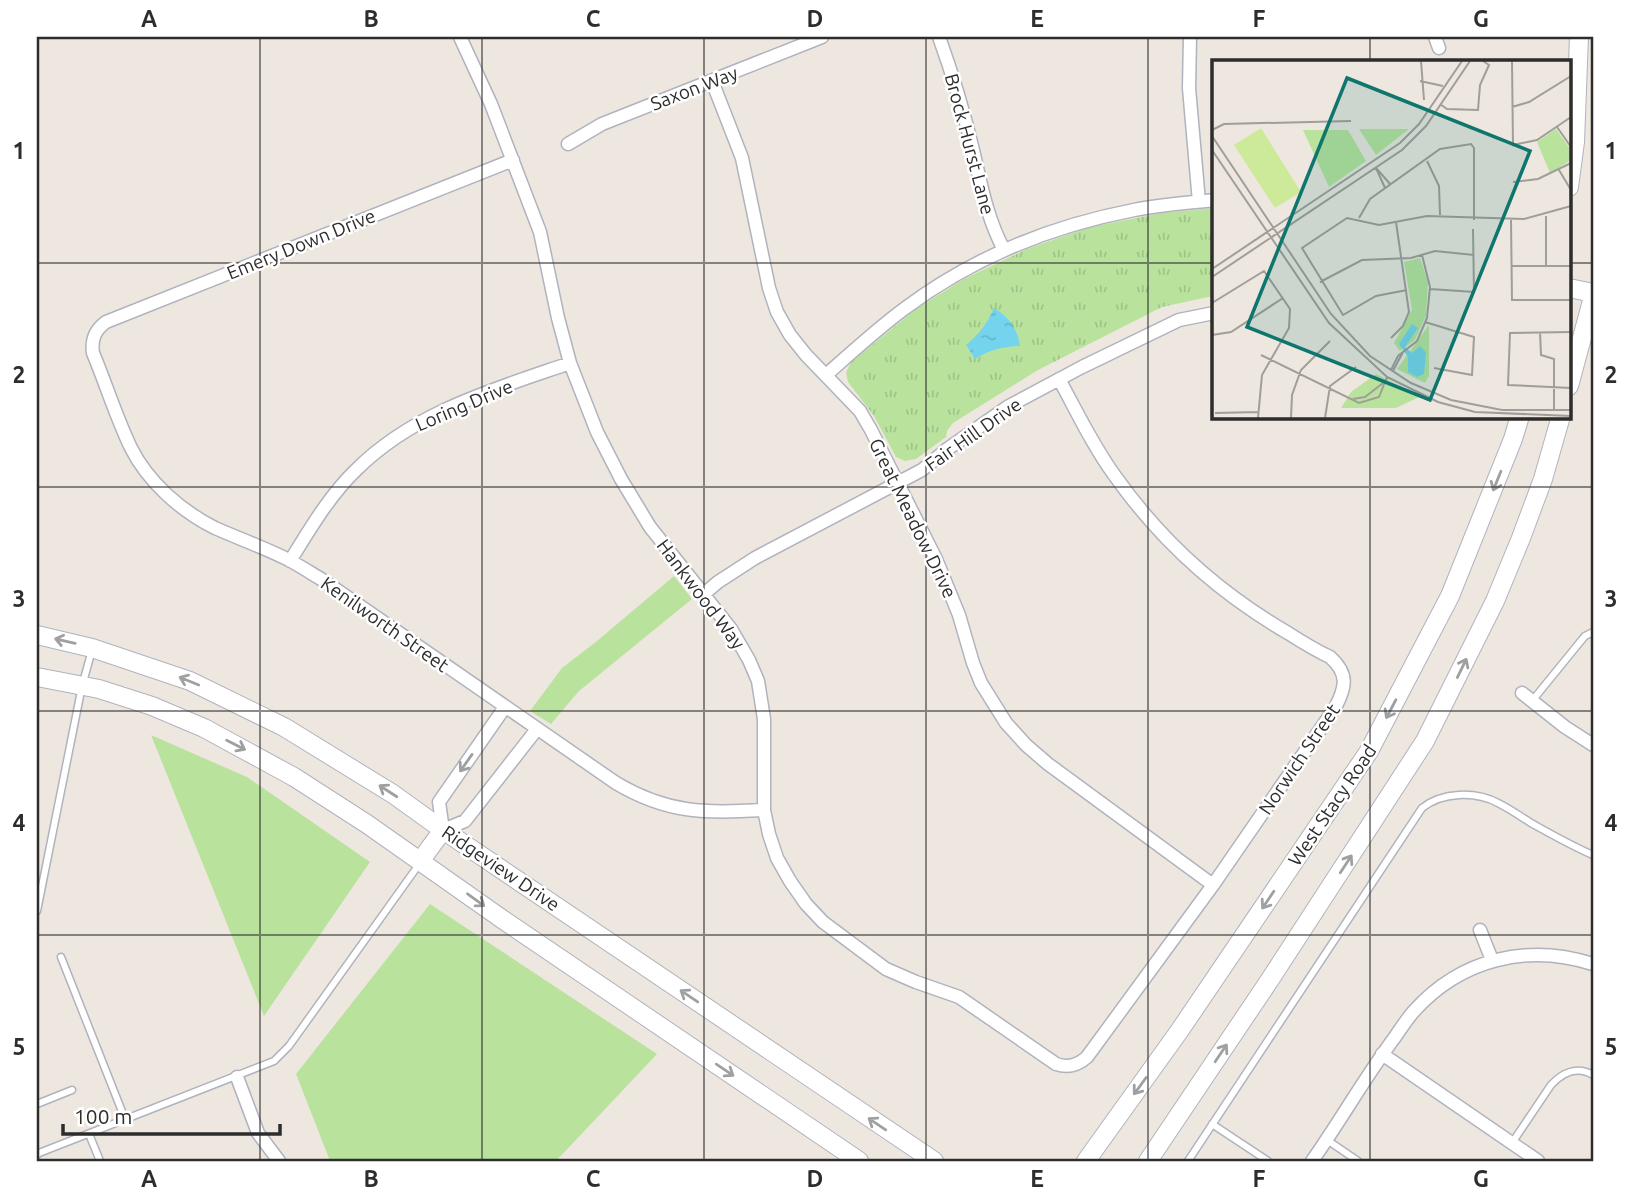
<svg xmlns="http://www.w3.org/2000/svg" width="1630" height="1198" font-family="Ubuntu,sans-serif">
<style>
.grass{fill:#b9e39d}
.park{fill:url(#park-tufts)}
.water{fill:url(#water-ripples)}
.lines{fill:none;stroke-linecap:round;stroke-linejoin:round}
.lane-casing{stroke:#b0b3bd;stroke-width:9}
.street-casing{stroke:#b0b3bd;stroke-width:15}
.secondary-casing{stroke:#b0b3bd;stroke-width:20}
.lane{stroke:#fff;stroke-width:6}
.street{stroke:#fff;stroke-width:12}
.secondary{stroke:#fff;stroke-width:18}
.oneway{stroke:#a0a0a0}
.grid{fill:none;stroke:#2d2d2d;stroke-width:2;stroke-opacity:0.55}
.labels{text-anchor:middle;stroke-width:5;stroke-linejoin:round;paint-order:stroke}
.street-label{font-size:19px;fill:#2d2d2d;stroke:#fff}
.inset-road{fill:none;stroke:#a19d98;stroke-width:2}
.view{fill:#0f766e;fill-opacity:0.15;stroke:#0f766e;stroke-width:3.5}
.inset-edge{fill:none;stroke:#2d2d2d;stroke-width:3.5}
.neatline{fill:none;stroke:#2d2d2d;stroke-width:2.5}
.grid-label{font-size:23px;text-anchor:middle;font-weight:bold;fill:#2d2d2d}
</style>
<defs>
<pattern id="park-tufts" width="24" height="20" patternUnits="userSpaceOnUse" patternTransform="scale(1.75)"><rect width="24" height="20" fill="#b9e39d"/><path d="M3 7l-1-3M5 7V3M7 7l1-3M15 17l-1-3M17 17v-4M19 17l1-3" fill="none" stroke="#9fc388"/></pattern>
<pattern id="water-ripples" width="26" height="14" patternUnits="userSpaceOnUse" patternTransform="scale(1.75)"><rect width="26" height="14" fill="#75d4ed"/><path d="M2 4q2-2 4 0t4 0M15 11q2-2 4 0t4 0" fill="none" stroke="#66b6cc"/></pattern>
</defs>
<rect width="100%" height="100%" fill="#eee7e0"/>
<path class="grass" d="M674,576L692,599L579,691L551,724L530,711L562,668L597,641Z
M151,735L247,777L370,862L264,1016Z
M430,904L657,1054L556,1161H330L296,1074Z"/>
<path class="park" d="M1213,208V296L1162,307L1038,370L953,423L947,431L946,437L916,459L905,461L896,457L874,416L848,382L846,372L851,362L916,309L964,279L1027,249L1090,227L1162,213Z"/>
<path class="water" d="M994,308C1010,318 1017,328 1020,346C1002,347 990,350 975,359L966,345C979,334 987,324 994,308Z"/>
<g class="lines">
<g class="lane-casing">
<path id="lane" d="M1532,701L1580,642L1585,636L1593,632
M37,911L82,686L92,650
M61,957L125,1119
M37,1104L72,1090
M1212,1124L1268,1161
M89,1134L100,1161
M1327,1140L1358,1161
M1512,1143L1551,1085C1563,1072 1578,1066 1593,1075
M37,1155L39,1153L274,1061L289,1046L420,863
M1188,1161L1422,808C1442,792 1475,791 1498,803C1510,809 1520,816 1531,823C1551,834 1572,846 1593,855"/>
</g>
<g class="street-casing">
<path id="street" d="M460,37L491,104L540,232L558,318L570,363L597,432L621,479L650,527L731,629L749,660L758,681L764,719V810L769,834L777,858L790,881L806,904L823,922L886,969L916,982L959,997L1056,1064C1068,1068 1077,1066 1087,1057L1213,885L1335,708C1346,687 1349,674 1330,657C1315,650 1302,642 1288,633C1219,593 1161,541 1115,476C1093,446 1077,412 1059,379
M939,37C952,73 963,109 972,146C981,183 986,216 1004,250
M1190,37L1189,88L1199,202
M1435,37L1439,48
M712,81L742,158L769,288L777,312L790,335L806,355L860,411L871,430L936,559L959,615L973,663L981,683L1006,723L1026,745L1048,764L1213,885
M568,144L602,124L822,37
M513,160L106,322C95,330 91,339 93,353C106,384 116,417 131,448C148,482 181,511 215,528C240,539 265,548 289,560C300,566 311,573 321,579L616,783C668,814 705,813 764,810
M826,375C852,352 877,329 904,309C972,258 1051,226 1134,210C1160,205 1187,203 1214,200
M290,561C310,529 329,496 356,470C414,412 495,389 570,363
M704,594L718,582L755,558L922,470L946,450L1009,406L1082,367L1179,320L1214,313
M1522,693L1565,727L1593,745
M505,707L439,802L443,830L465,821L537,729
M1480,930L1492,960
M1382,1054L1538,1161
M237,1077L258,1133L279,1161
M1312,1161C1341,1120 1365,1077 1395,1037C1401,1028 1407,1019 1414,1011C1461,959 1527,943 1593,964"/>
</g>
<g class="secondary-casing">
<path id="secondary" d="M1569,187L1575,142L1579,37
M1569,288L1593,293
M1569,386L1593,297
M37,635L92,648L190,681L284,727L393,794L443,830L934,1161
M37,677L99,689L152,706L204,728L294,777L367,824L502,919L859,1161
M421,860L443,830
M1086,1161L1180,1030L1369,751L1450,596L1513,439L1520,416
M1148,1161L1271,978L1425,741L1495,601L1521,538L1543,479L1561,416"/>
</g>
<use href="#lane" class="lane"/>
<use href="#street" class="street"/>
<use href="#secondary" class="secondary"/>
</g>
<defs><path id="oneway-shaft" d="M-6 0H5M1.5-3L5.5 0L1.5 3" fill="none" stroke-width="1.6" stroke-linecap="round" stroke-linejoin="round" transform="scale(1.75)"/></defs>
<g class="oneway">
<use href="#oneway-shaft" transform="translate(1497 481) rotate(112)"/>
<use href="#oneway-shaft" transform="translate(65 641) rotate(-167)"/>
<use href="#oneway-shaft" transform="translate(1462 668) rotate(-64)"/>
<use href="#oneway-shaft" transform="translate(189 681) rotate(-158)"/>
<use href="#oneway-shaft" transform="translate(1391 709) rotate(118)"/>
<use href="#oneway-shaft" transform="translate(236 745) rotate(27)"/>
<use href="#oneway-shaft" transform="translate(466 763) rotate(125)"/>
<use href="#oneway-shaft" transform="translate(388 791) rotate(-147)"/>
<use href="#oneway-shaft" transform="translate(1346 864) rotate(-57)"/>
<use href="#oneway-shaft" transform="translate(476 900) rotate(36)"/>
<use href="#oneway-shaft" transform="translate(1268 900) rotate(124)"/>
<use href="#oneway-shaft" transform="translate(689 996) rotate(-146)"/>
<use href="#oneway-shaft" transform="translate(1221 1053) rotate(-56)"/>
<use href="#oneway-shaft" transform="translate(725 1070) rotate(34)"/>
<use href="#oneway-shaft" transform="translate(1140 1086) rotate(126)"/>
<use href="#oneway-shaft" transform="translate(877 1124) rotate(-146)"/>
</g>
<path class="grid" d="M260,37V1161M482,37V1161M704,37V1161M926,37V1161M1148,37V1161M1370,37V61M37,263H1214M1569,263H1593M1370,416V1161M37,487H1593M37,711H1593M37,935H1593"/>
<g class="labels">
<g class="street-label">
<text transform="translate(694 88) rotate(-21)" y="7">Saxon Way</text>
<text transform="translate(970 144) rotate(75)" y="7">Brock Hurst Lane</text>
<text transform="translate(301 244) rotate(-22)" y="7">Emery Down Drive</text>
<text transform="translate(464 405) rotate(-23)" y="7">Loring Drive</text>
<text transform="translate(973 434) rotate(-35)" y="7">Fair Hill Drive</text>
<text transform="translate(913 518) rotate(64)" y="7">Great Meadow Drive</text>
<text transform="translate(701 594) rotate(53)" y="7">Hankwood Way</text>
<text transform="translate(385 624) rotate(35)" y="7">Kenilworth Street</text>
<text transform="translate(1299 759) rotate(-56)" y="7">Norwich Street</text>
<text transform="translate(1332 805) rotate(-56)" y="7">West Stacy Road</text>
<text transform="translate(501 868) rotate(34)" y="7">Ridgeview Drive</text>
</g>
</g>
<g transform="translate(1212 60)">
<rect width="359" height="359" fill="#eee7e0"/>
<path d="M147,69H197L164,95ZM91,70H136L154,101L117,127ZM217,265V316L213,323L185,309ZM164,314L198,332L207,337L184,348H129L139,332Z" fill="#b9e39d"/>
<path d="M344,69L359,90V100L338,113L325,82ZM208,198L216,222L214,256L203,280L188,291L182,283L200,250L192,202Z" fill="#b9e39d"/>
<path d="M49,68L89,132L63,148L22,85Z" fill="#ccea9a"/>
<path d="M200,264L206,268L193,287L200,293L208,286L214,292L212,314L205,317L196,312V297L187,284Z" fill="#75d4ed"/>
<path class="inset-road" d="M209,1L212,40M300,1L301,85L325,80L359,57M208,21L231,26M228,44L235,49L266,50L268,25L277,5L271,1M300,47L317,42L359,16M345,67L359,87M0,70L12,64L139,61M0,76L119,254L158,296L199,323L239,340L290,350H359M0,90L117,263L175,317L226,342L263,352L359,356M215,101L227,126L228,155M164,108L179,125M164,108L173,128M347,110L359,130M301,122L326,119L359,103M334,156V206M147,158L158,139L228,89L259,84L262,88V160M299,160L300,240H359M299,206H359M0,209L188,83L207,64L250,1M0,217L190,90L214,66L258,1M108,222L150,200L199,198L223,191L262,195M218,229L262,232L261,169M195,230L164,236L131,255L90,188L135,158L167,165L215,156L312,159L359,146M0,243L52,211L78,249L77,268L50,315L46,358M213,262L262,277L260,315L222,308M328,272L329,295L342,299V349M359,272L298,273L296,325L359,328M0,275L19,272L71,238M179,278L191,266L197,252L184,162M49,295L147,343L167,337L175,317M179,310L186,296L205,281L215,258L218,227L210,195M181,311L191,292M141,339L153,337L171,323M3,353L46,352M79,358L80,335L89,310L118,281M113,358L118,326L144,307"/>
<path class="view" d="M135,18L318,91L218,340L35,267Z"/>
<rect width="359" height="359" class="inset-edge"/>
</g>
<rect width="1630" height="1198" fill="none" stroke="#ffffff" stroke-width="77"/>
<path d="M63 1124v10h217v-10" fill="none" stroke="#2d2d2d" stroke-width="3.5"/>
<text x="74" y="1124" font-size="21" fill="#2d2d2d" stroke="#ffffff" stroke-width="5" paint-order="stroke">100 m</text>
<rect x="38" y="38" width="1554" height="1122" class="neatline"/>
<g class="grid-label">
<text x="149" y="27">A</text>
<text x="371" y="27">B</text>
<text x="593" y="27">C</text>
<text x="815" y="27">D</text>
<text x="1037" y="27">E</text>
<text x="1259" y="27">F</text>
<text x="1481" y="27">G</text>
<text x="19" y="159">1</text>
<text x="1611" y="159">1</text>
<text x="19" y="383">2</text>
<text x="1611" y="383">2</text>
<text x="19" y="607">3</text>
<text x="1611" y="607">3</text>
<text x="19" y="831">4</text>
<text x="1611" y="831">4</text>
<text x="19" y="1055">5</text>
<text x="1611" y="1055">5</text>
<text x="149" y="1187">A</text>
<text x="371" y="1187">B</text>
<text x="593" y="1187">C</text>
<text x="815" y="1187">D</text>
<text x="1037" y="1187">E</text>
<text x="1259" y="1187">F</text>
<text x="1481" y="1187">G</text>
</g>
</svg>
